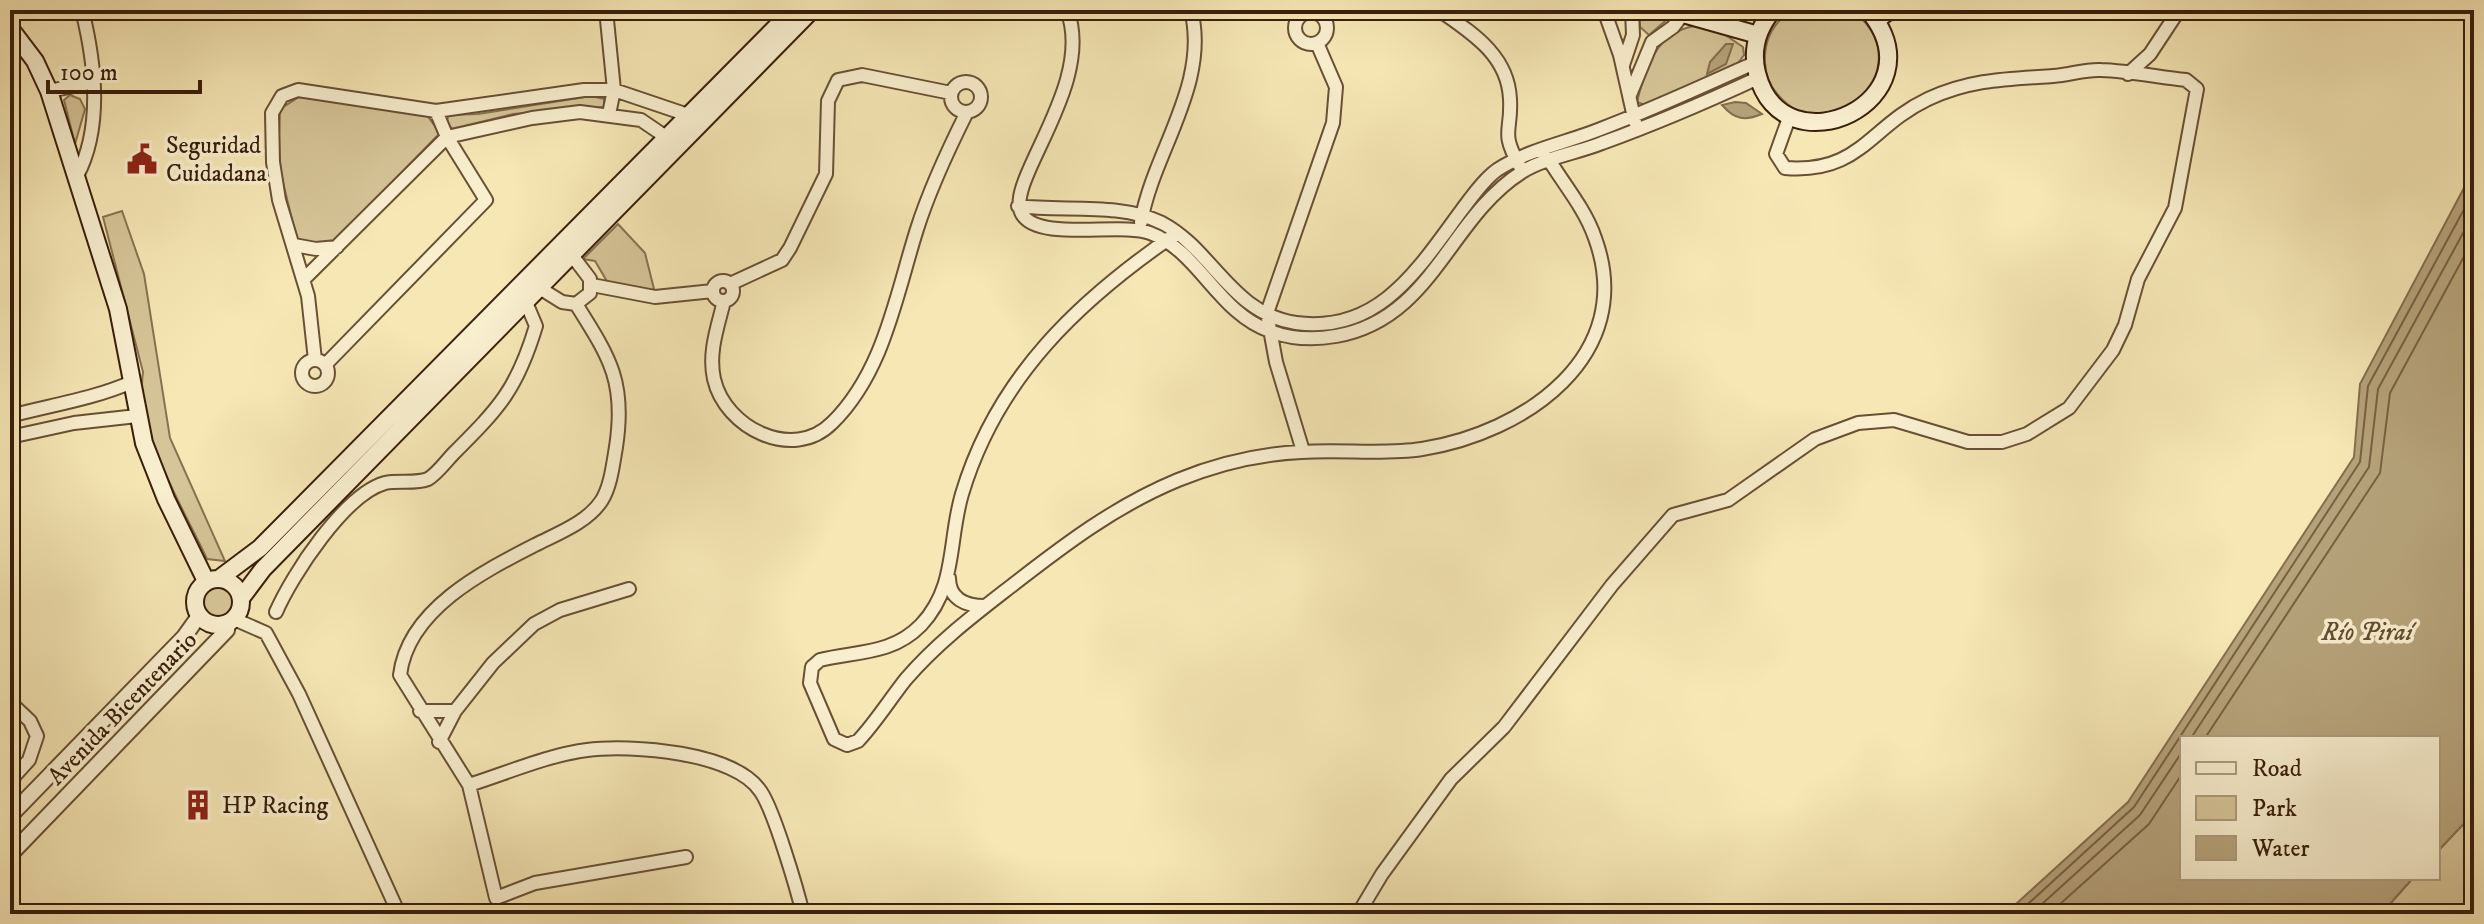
<svg xmlns="http://www.w3.org/2000/svg" width="2484" height="924" font-family="'IM FELL DW Pica',serif">
<style>
.green{fill:#d6c598;stroke:#887251;stroke-width:2}
.water{fill:#b6a37b;stroke:#846e4e;stroke-width:2}
.lines{fill:none;stroke-linecap:round;stroke-linejoin:round}
.shore{stroke:#786042;stroke-width:2}
.minor-casing{stroke:#685035;stroke-width:16}
.tertiary-casing{stroke:#685035;stroke-width:18}
.secondary-casing{stroke:#391e0a;stroke-width:20}
.minor{stroke:#f9efcf;stroke-width:12}
.tertiary{stroke:#f9efcf;stroke-width:14}
.secondary{stroke:#f9efcf;stroke-width:16}
.labels{text-anchor:middle;stroke-width:7;stroke-linejoin:round;paint-order:stroke}
.poi-label{font-size:24px;fill:#391e0a;stroke:#f9efcf;text-anchor:start}
.street-label{font-size:24px;fill:#391e0a;stroke:#f9efcf}
.water-label{font-size:26px;font-style:italic;fill:#654d32;stroke:#f9efcf}
</style>
<rect width="100%" height="100%" fill="#f6e7b5"/>
<filter id="stains"><feTurbulence type="fractalNoise" baseFrequency=".0025" numOctaves="4"/><feColorMatrix values="0 0 0 0 .2 0 0 0 0 .09 0 0 0 0 .02 0 0 0 .5 -.17"/></filter>
<radialGradient id="worn" r=".72"><stop offset=".6" stop-color="#630" stop-opacity="0"/><stop offset="1" stop-color="#630" stop-opacity=".3"/></radialGradient>
<path class="green" d="M1639,10L1670,17L1649,35L1640,27Z
M1792,10H1851C1926,63 1831,157 1778,95C1770,86 1765,74 1765,62C1764,40 1774,22 1792,10Z
M1694,26L1721,32L1743,47L1744,55L1738,63L1645,105L1637,102C1645,68 1656,33 1694,26Z
M70,95L80,99L85,109L75,144L64,100Z
M591,96L604,99V107L513,114L452,129L447,123L448,115L478,114Z
M299,97L426,114L440,133L333,243L322,245L297,240L278,162L280,109Z
M122,211L144,274L170,438L225,561L207,559C183,507 134,430 143,372L103,217Z
M618,224L645,253L655,293L608,283L595,261L583,259Z
M202 601a17 17 0 1 1 34 0a17 17 0 1 1-34 0Z
M2474,812V914H2381L2413,878H2438V851Z"/>
<path class="water" d="M1726,44H1733L1726,64L1707,74L1710,62Z
M1735,102L1746,103L1762,114C1745,121 1735,120 1722,105Z
M2474,169V813L2438,851V738H2182V878H2413L2381,914H2005L2128,802L2354,457L2360,384Z"/>
<g class="lines">
<path class="shore" d="M2191,738L2369,467L2378,389L2474,213
M2205,738L2380,473L2390,393L2474,238
M2017,914L2134,807L2360,462L2368,386L2474,191
M2031,914L2140,815L2182,752
M2049,914L2149,824L2182,774"/>
<g class="minor-casing">
<path id="minor" d="M606,10L614,90L609,114
M1067,10C1096,85 1003,183 1022,214C1038,242 1121,222 1150,233C1199,251 1218,313 1270,331C1291,339 1314,340 1336,336C1433,319 1448,219 1522,172C1544,158 1577,153 1602,143C1655,124 1706,102 1758,78
M1439,10C1472,33 1508,55 1510,99C1512,133 1500,130 1519,165
M1604,10L1620,55L1635,122
M1295 28a16 16 0 1 1 32 0a16 16 0 1 1-32 0Z
M1623,65L1633,35L1632,10
M2128,74L2150,54L2179,10
M951 97a15 15 0 1 1 30 0a15 15 0 1 1-30 0Z
M49,91L94,82
M1630,95L1652,42L1673,27L1683,14
M77,176C103,127 95,62 82,10
M1018,206C1064,212 1119,202 1162,223C1212,249 1232,314 1296,323C1379,334 1418,269 1461,211C1471,198 1483,180 1497,170C1527,150 1565,143 1598,130C1651,110 1703,86 1754,63
M1141,222C1153,152 1210,84 1191,10
M1177,233C1079,300 997,377 962,494C948,541 957,587 921,625C892,655 856,651 820,660L812,667L810,683L834,739L847,745L858,741C876,722 890,699 906,679C937,643 974,615 1010,587C1064,545 1115,506 1178,480C1217,464 1260,454 1301,452C1341,449 1383,455 1422,449C1524,433 1638,356 1595,238C1584,206 1560,180 1543,150
M294,245L316,249L337,247
M304,279L447,137L532,118L580,112L641,120L666,137
M713 291a10 10 0 1 1 20 0a10 10 0 1 1-20 0Z
M730,284L782,260L790,248L826,174L828,101L838,80L862,75L951,93
M592,285L655,297L713,291
M538,287L562,302L576,304L590,293V279L571,254
M724,301C718,326 708,352 714,379C725,428 793,462 832,423C884,372 896,295 917,229C930,188 948,150 967,112
M576,304C610,358 626,382 616,447C613,464 611,485 602,500C588,522 559,533 537,544C484,571 408,609 400,675L469,785L496,898L535,883L686,857
M315,360L308,296L279,200L273,162L272,113L282,96L298,90L436,111L584,90H614L688,115
M302 373a13 13 0 1 1 26 0a13 13 0 1 1-26 0Z
M325,365L486,200L447,137L436,111
M10,416C51,405 93,399 132,382
M10,437L74,423L137,416
M1303,451L1276,362L1267,313L1333,123L1336,87L1317,43
M949,578C949,599 966,606 985,606
M276,612C292,575 345,494 385,483C398,480 416,484 428,479C437,474 447,460 454,453C500,407 517,389 536,326L525,300
M234,619L266,633L299,694L399,914
M10,702L30,721L37,736L29,760L10,781
M420,711H455
M439,742L455,711L493,663L534,624L560,610L629,589
M469,785C507,773 548,755 587,750C630,744 736,752 761,792C774,811 797,889 803,914
M1358,914L1382,874L1451,779L1504,727L1612,585L1673,515L1728,500L1815,439L1858,423L1894,420L1968,442H2002L2027,434L2069,408L2113,350L2125,325L2138,279L2175,208L2197,89L2186,80C2158,77 2129,71 2101,70C2085,69 2070,75 2053,76C2008,79 1971,79 1928,99C1869,127 1860,174 1785,168L1776,154L1790,115"/>
</g>
<g class="tertiary-casing">
<path id="tertiary" d="M10,816L184,637L199,616
M10,855L227,630L228,623"/>
</g>
<g class="secondary-casing">
<path id="secondary" d="M1669,10L1758,35
M1773,10C1758,28 1751,49 1757,73C1782,175 1944,100 1868,10
M1876,20L1891,10
M10,28L35,61L49,91L118,309L144,443L166,499L206,581
M220,578L260,548L793,10
M195 602a23 23 0 1 1 46 0a23 23 0 1 1-46 0Z
M242,597L263,569L812,10"/>
</g>
<use href="#minor" class="minor"/>
<use href="#tertiary" class="tertiary"/>
<use href="#secondary" class="secondary"/>
</g>
<defs>
<g id="civic-bare" transform="scale(2.4)"><path d="M-.6-6.5H3V-4.5H.6V-3L4-1V1h2V6H-6V1h2V-1L-.6-3ZM-1.2 2.5V6h2.4V2.5Z" fill="#8f2418" stroke="#f9efcf" stroke-width="2.5" paint-order="stroke"/></g>
<g id="building-bare" transform="scale(2.4)"><path d="M-4-6H4V6H1V3H-1V6H-4ZM-2.5-4.3h1.7v1.8h-1.7ZM.8-4.3h1.7v1.8H.8ZM-2.5-1h1.7V.8h-1.7ZM.8-1h1.7V.8H.8Z" fill="#8f2418" stroke="#f9efcf" stroke-width="2.5" paint-order="stroke"/></g>
</defs>
<g fill-rule="evenodd">
<use href="#civic-bare" x="142" y="159"/>
<use href="#building-bare" x="198" y="805"/>
</g>
<g class="labels">
<g class="poi-label">
<text x="166" y="153">Seguridad<tspan x="166" dy="28">Cuidadana</tspan></text>
<text x="222" y="813">HP Racing</text>
</g>
<g class="street-label">
<text transform="translate(122 708) rotate(-46)" y="8">Avenida Bicentenario</text>
</g>
<g class="water-label">
<text x="2367" y="640">Río Piraí</text>
</g>
</g>
<rect width="2484" height="924" fill="none" stroke="#f6e7b5" stroke-width="40"/>
<rect x="12" y="12" width="2460" height="900" fill="none" stroke="#391e0a" stroke-width="4"/>
<rect x="20" y="20" width="2444" height="884" fill="none" stroke="#391e0a" stroke-width="2"/>
<rect x="2180" y="736" width="260" height="144" fill="#f9efcf" stroke="#ac9b80" stroke-width="2"/>
<rect x="2196" y="762" width="40" height="12" fill="#f9efcf" stroke="#ac9b80" stroke-width="2"/>
<text x="2252" y="776" font-size="24" fill="#391e0a">Road</text>
<rect x="2196" y="796" width="40" height="24" fill="#d6c598" stroke="#ac9b80" stroke-width="2"/>
<text x="2252" y="816" font-size="24" fill="#391e0a">Park</text>
<rect x="2196" y="836" width="40" height="24" fill="#b6a37b" stroke="#ac9b80" stroke-width="2"/>
<text x="2252" y="856" font-size="24" fill="#391e0a">Water</text>
<path d="M48 80v12h152v-12" fill="none" stroke="#391e0a" stroke-width="4"/>
<text x="60" y="80" font-size="24" fill="#391e0a" stroke="#f9efcf" stroke-width="6" paint-order="stroke">100 m</text>
<rect width="100%" height="100%" filter="url(#stains)"/>
<rect width="100%" height="100%" fill="url(#worn)"/>
</svg>
